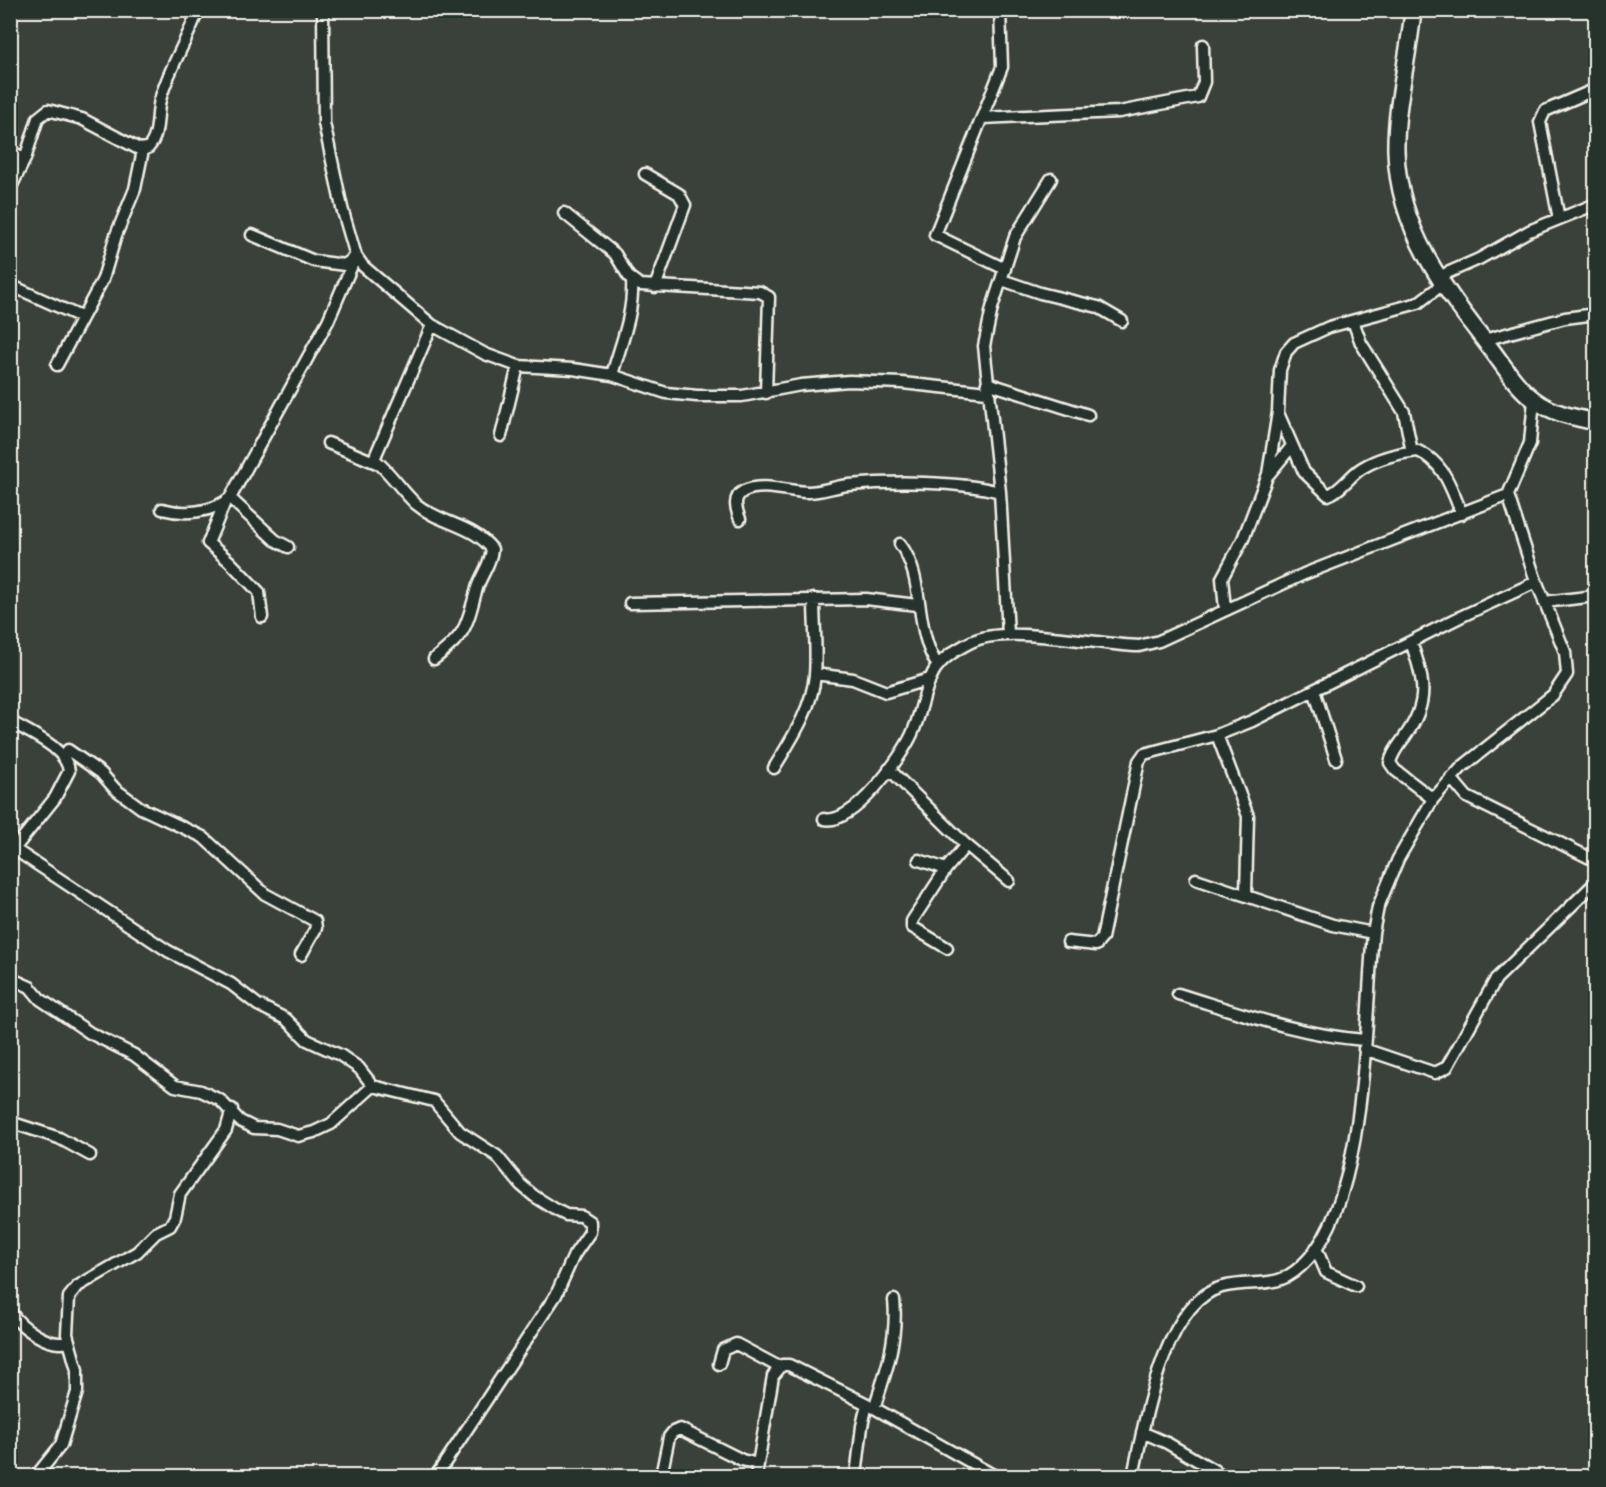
<svg xmlns="http://www.w3.org/2000/svg" width="1606" height="1487" font-family="'Indie Flower',sans-serif">
<style>
.lines{fill:none;stroke-linecap:round;stroke-linejoin:round}
.street-casing{stroke:#f4f1e8;stroke-width:15}
.secondary-casing{stroke:#f4f1e8;stroke-width:20}
.street{stroke:#26332d;stroke-width:10}
.secondary{stroke:#26332d;stroke-width:15}
</style>
<rect width="100%" height="100%" fill="#3a403a"/>
<filter id="ink" filterUnits="userSpaceOnUse"><feTurbulence type="fractalNoise" baseFrequency=".0167" numOctaves="2"/><feDisplacementMap in="SourceGraphic" scale="12" xChannelSelector="R" yChannelSelector="G"/><feConvolveMatrix kernelMatrix="1 2 1 2 8 2 1 2 1" color-interpolation-filters="sRGB"/></filter>
<g filter="url(#ink)">
<g class="lines">
<g class="street-casing">
<path id="street" d="M323,10L324,123L342,208L356,256L363,266L432,325L485,354L518,366L573,369L612,375L666,393L697,396H742L801,385L849,381L902,383L987,392
M1000,10L1002,67L935,235L1005,269
M982,118L1119,112L1198,97L1204,82L1203,45
M10,151L25,159L38,118L48,110L82,119L139,149L148,148C160,135 156,116 160,100C169,68 187,41 198,10
M645,174L679,194L685,205L655,287
M10,189L25,159
M564,213L615,254L629,277L640,285L760,292L769,297L766,393
M1559,219L1540,122L1545,111L1596,89
M252,235L314,261L345,265L355,257
M1438,277L1479,259L1529,231L1596,204
M1002,280L1040,293L1098,307L1122,321
M10,285L81,317
M1353,321L1361,343L1404,412L1412,452
M432,325L374,459C390,472 401,490 416,504C440,524 472,524 492,549C491,564 482,573 477,588C466,626 468,633 434,659
M1484,340L1565,318L1596,314
M57,365L103,279L116,235L135,189L143,150
M612,375C621,343 634,314 632,280
M987,383L1088,415
M1278,413L1304,472L1328,495C1342,490 1349,476 1362,468C1378,458 1399,453 1418,451C1445,463 1451,489 1462,514
M501,436L518,366
M328,443L379,464
M1269,474L1292,446
M230,498L275,540L288,547
M225,502L208,543L229,561L259,592L262,617
M162,509C184,515 212,513 230,498L328,321L356,256
M740,519C736,509 732,497 744,491C763,482 789,492 808,492C822,492 836,486 849,485C893,481 958,481 1000,492
M900,544C926,579 913,629 938,666
M1544,602L1596,596
M630,603L866,599L917,605
M1225,609L1222,578L1243,539L1268,474L1278,412L1280,370L1286,352L1294,343L1329,327L1418,303L1443,284
M1008,634L1000,492L984,346L992,308L1015,237L1051,179
M1411,642C1424,679 1430,701 1406,735C1400,744 1392,752 1390,763L1395,770L1433,799
M815,674L853,679L886,692L930,679
M1314,690L1336,759
M10,721C29,733 66,747 69,771L55,798L10,854
M1217,735L1248,816L1246,894
M64,757L68,750L101,773L115,789L141,808L203,837L265,894L315,921L316,928L301,955
M774,768C791,740 812,709 815,675C817,650 814,624 814,599
M889,769L964,843L1009,881
M1451,778L1467,797L1596,861
M824,819C853,826 901,758 912,734C921,715 923,692 933,673C940,659 957,649 971,642C1006,624 1097,645 1139,646L1159,641L1304,574L1508,495
M14,849L168,951L231,984L258,1005L286,1019L307,1040L340,1055L359,1068L373,1086
M919,860L946,869
M1196,879L1333,925L1373,933
M1068,942L1096,945L1102,938L1139,761L1144,754L1217,735L1252,721L1460,617L1536,582
M947,948L912,927V921L946,869L966,845
M10,978L30,987L40,999L90,1033L134,1055L175,1086L201,1091L220,1100L240,1121L254,1128L277,1129L298,1136L314,1132L331,1124L373,1086L434,1101L460,1132L497,1156L521,1185L534,1196L558,1211L566,1215L581,1216L590,1222V1232L574,1255L556,1295L436,1476
M1178,994C1240,1013 1300,1035 1364,1040
M1364,1049L1435,1073L1447,1067L1496,979L1596,882
M10,1122L59,1138L90,1155
M1316,1248L1326,1272L1356,1286
M10,1311C20,1327 49,1348 68,1342
M719,1364L723,1350L736,1344L779,1367
M874,1408C886,1373 898,1338 894,1300
M1142,1432L1167,1443L1224,1476
M36,1476L61,1445L77,1392V1370L67,1334L69,1297L78,1286L137,1252L156,1233L170,1226L175,1217L180,1194L226,1130L232,1109
M661,1476L669,1437L673,1432L680,1429L742,1460L758,1464L773,1376L782,1365H789L867,1404L995,1476
M756,1476L758,1464
M856,1476L862,1426L867,1404
M1133,1476C1144,1426 1163,1302 1222,1287C1261,1278 1278,1293 1309,1258C1367,1194 1365,1019 1373,933L1378,907L1398,859L1433,799L1462,767L1553,695L1567,674L1565,652L1535,578L1508,495L1530,443L1534,400"/>
</g>
<g class="secondary-casing">
<path id="secondary" d="M1413,10C1409,57 1395,105 1396,151C1398,230 1445,290 1491,349C1504,366 1518,389 1536,401C1554,414 1574,417 1596,422"/>
</g>
<use href="#street" class="street"/>
<use href="#secondary" class="secondary"/>
</g>
</g>
<rect width="1606" height="1487" fill="none" stroke="#26332d" stroke-width="36"/>
<rect x="18" y="18" width="1570" height="1451" fill="none" stroke="#f4f1e8" stroke-width="2" filter="url(#ink)"/>
</svg>
